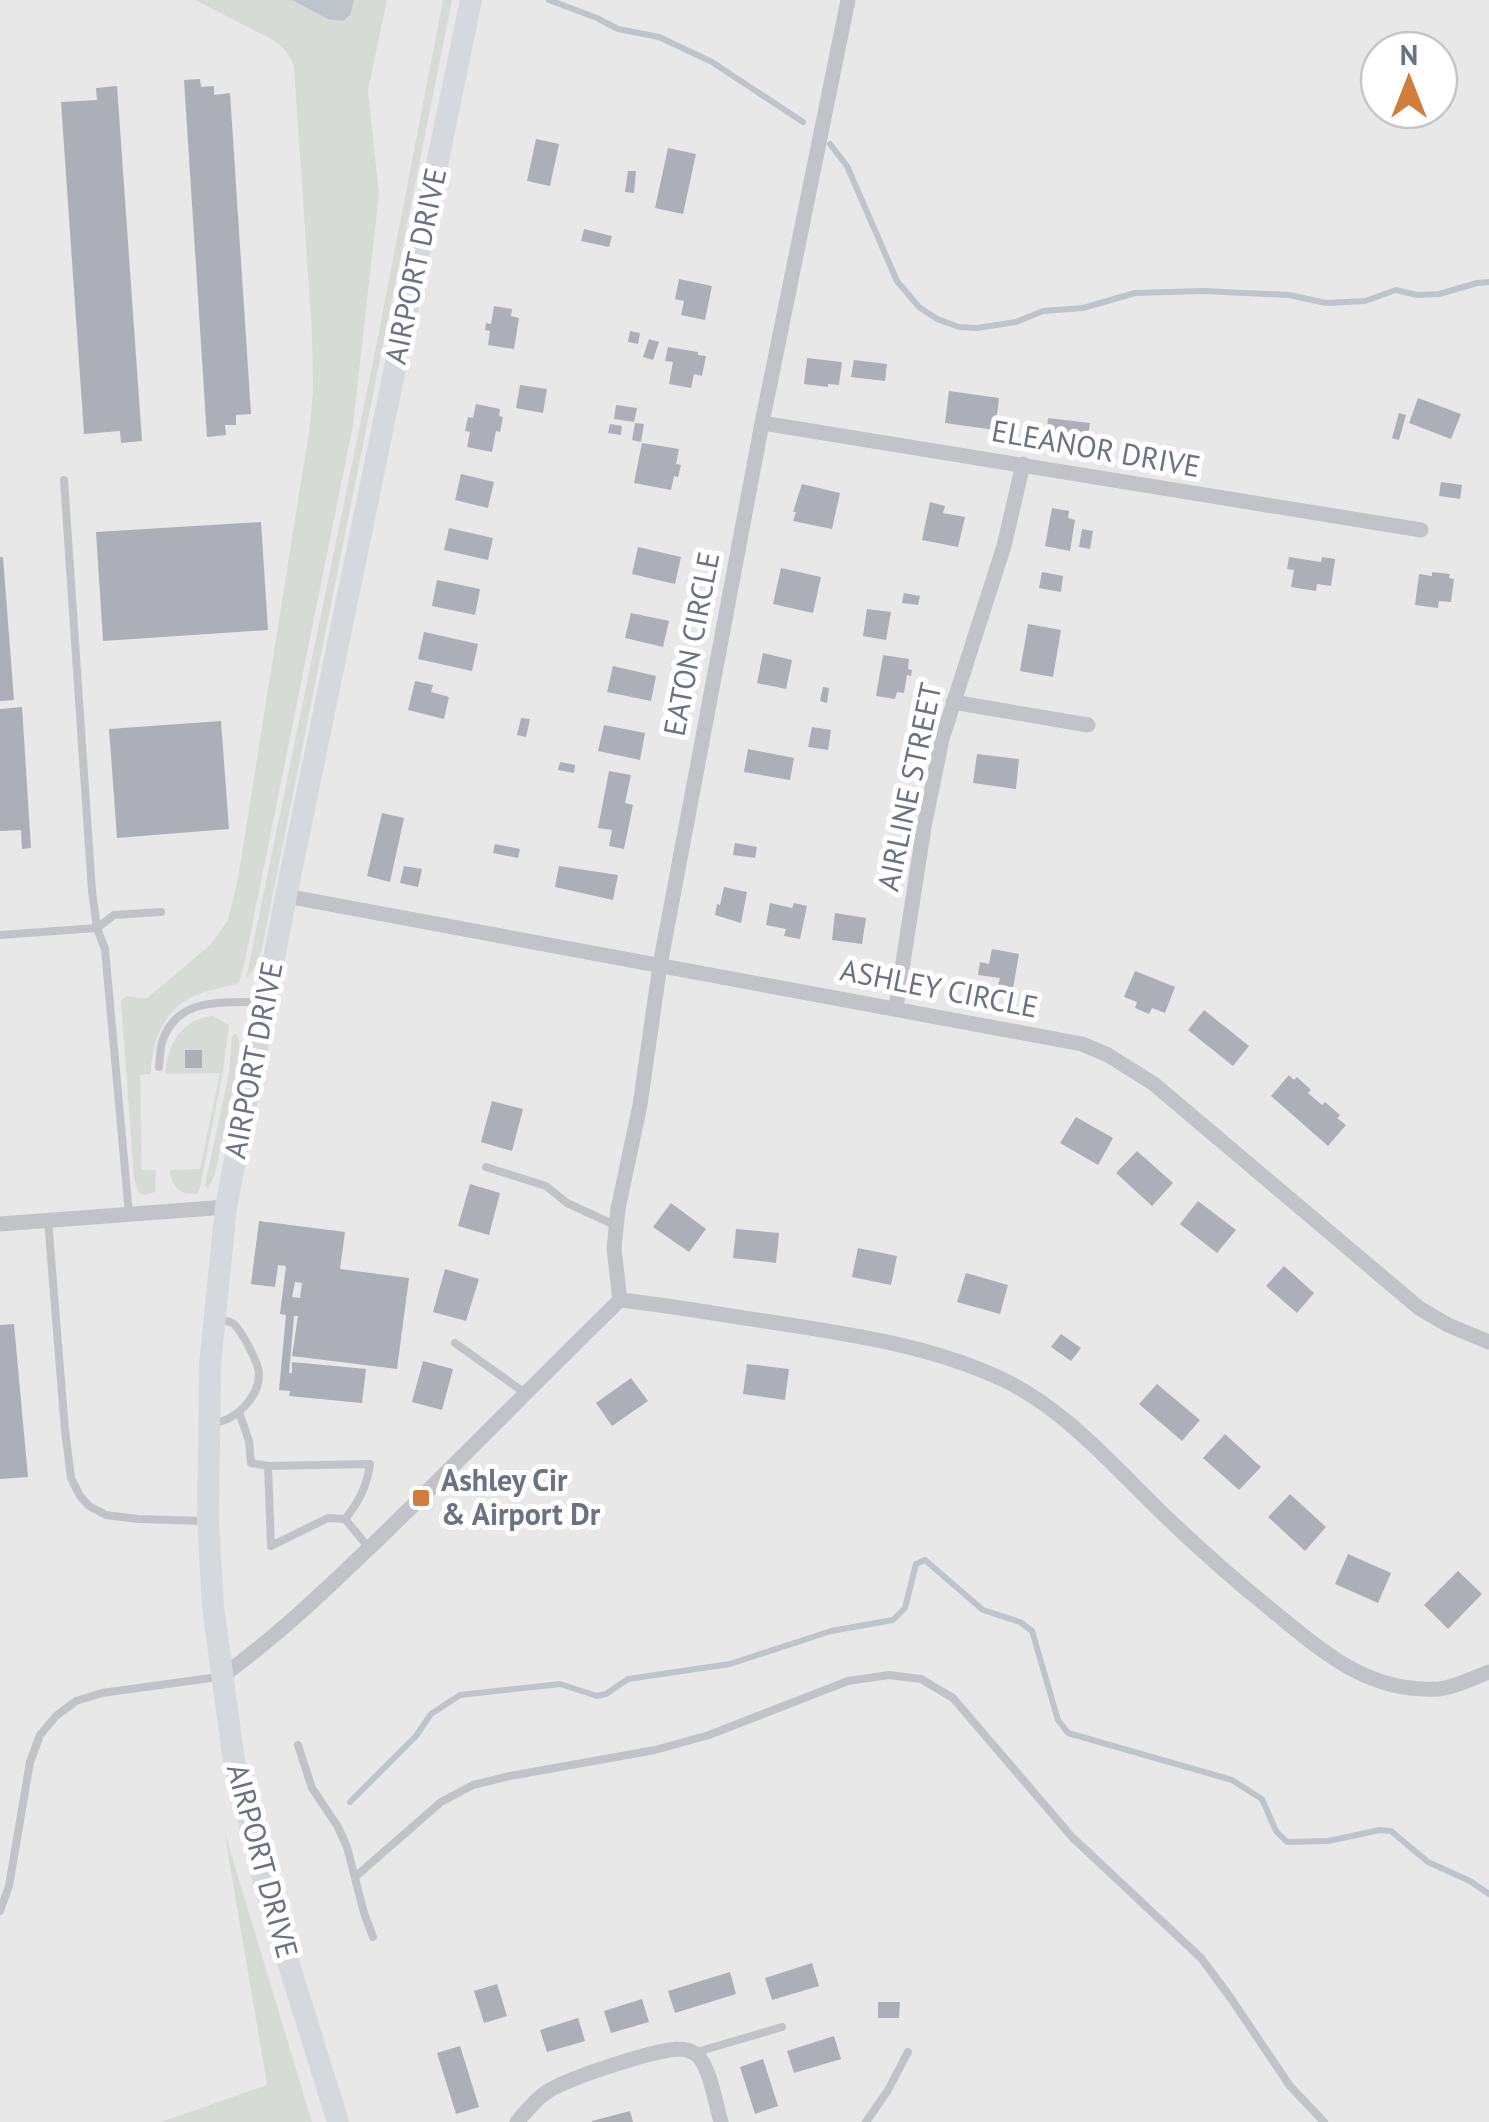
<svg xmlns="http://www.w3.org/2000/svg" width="1489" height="2122" font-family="'PT Sans',sans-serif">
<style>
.built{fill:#e8e8e8;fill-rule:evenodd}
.green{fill:#d6dcd5}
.water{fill:#bec4cb}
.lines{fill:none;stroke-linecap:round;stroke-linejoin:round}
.stream{stroke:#bec4cb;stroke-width:6}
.building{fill:#acafb7;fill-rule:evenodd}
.lane{stroke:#c1c3c8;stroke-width:8}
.street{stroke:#c1c3c8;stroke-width:15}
.secondary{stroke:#d5d8dc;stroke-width:22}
.poi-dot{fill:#d17d3b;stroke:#fff;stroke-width:4}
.labels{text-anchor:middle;stroke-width:10;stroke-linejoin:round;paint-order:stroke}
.street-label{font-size:30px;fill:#6a7283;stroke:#fff}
.poi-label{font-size:30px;font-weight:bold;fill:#6a7283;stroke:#fff;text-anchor:start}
</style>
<rect width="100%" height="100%" fill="#f7f7f5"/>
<path class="built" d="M0,0H1489V2122H0ZM1379,50H1439V110H1379Z"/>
<path class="green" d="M195,0H387L368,90L379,194L353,425L244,966L239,983C226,987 212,989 199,994C165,1007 151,1040 151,1074L140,1075L142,1170H156L155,1192L145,1195L139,1193L134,1179L121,1001L126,996L146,999L210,945L228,920L238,878L310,425L313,391L312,334L294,67C290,54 284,48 273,40Z
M443,0H452L262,949L254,969L246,979L377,342Z
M213,1016L229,1025L223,1071L200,1187L197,1194C180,1195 171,1187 170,1170L200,1169L220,1073L165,1074C168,1044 181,1019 213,1016Z
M236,1033L239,1041V1059L215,1174L208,1189L205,1185L229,1073L232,1036Z
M224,1830L312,2122H161L267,2085Z"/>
<path class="water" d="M292,0H354L350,15L343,21L328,19Z"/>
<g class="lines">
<path class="stream" d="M549,0L597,18L618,29L659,37L712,62L803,122
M830,144L847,166L897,281L919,307L937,319L959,327L977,328L1016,322L1043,311L1083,308L1135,293L1203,291L1289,295L1326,303L1365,301L1396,290L1417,295L1439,294L1477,283L1489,282
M350,1802L416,1736L431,1714L460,1695L560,1684L597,1696L606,1694L628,1679L730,1664L831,1631L893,1620L905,1608L916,1564L925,1560L983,1610L1020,1622L1032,1631L1058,1720L1068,1733L1232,1780L1262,1799L1276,1831L1287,1842L1328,1841L1380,1830L1391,1831L1428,1862L1470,1881L1489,1894"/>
</g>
<path class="building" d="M200,79L201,87L214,86V95L230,93L251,414L236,415V425H225L226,435L207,437L184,80Z
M117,86L142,441L121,443L120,431L84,434L61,102L97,100L96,88Z
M536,139L559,144L550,186L527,181Z
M668,148L696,154L683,214L655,208Z
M628,171H636L634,193L625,192Z
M584,229L612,236L609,247L581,241Z
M679,279L712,286L705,320L681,315L684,301L675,299Z
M494,306L512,309L511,316L519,318L514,349L488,345L490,331L485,330L486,323L491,324Z
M630,331L640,333L638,344L628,342Z
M649,339L659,342L653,360L643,357Z
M668,347L698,352V355L706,356L702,376L694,374L691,388L669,384L673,362L665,361Z
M807,358L842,362L839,385L828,384V387L804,384Z
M854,360L887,364L885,381L851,377Z
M520,385L547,389L543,413L516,408Z
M949,391L999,398L995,430L945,423Z
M1418,398L1461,414L1451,439L1409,423Z
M476,404L500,409L499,416L503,417L500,432L496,431L492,452L467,447L470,432L465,431L468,417L473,418Z
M616,405L637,408L634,422L614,419Z
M1399,413L1406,415L1399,440L1392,438Z
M1048,418L1090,423L1087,444L1046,438Z
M635,423L644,424L641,442L632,440Z
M610,424L622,426L621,435L608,433Z
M642,443L679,449L676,464L681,465L678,477L674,476L671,490L634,483Z
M461,474L494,482L488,508L455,500Z
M1441,482L1462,485L1460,499L1439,496Z
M802,484L840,493L832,529L793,521L796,512H793Z
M930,502L945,506L943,513L965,517L958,547L922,540Z
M1052,508L1069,511L1068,518L1075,520L1070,551L1045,546Z
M261,522L268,630L103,641L96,532Z
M449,528L493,538L488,560L444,550Z
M1082,529L1093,531L1090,549L1079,547Z
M638,547L681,557L675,584L632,574Z
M0,557H3L14,700L0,701Z
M1289,557L1321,562L1322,557L1335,559L1331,586L1317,584L1316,591L1291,587L1294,570L1287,569Z
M781,568L821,577L813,613L773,604Z
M1042,572L1063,576L1061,592L1039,588Z
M1432,572L1450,574L1449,578L1454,579L1451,602L1439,601L1438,608L1415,605L1419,574L1432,576Z
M437,580L480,589L475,615L432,606Z
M904,593L920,596L918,605L902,603Z
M867,609L891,612L886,640L863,636Z
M631,613L669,621L663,647L625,638Z
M1028,624L1061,630L1053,677L1020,671Z
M424,632L478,644L472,671L418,659Z
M763,653L792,660L786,689L757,683Z
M883,655L909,659L908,669L912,670L911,676L907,675L904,693L897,692L895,699L876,696Z
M613,666L656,676L651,701L607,692Z
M415,681L433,685L431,692L449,697L444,719L408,710Z
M823,687L829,688L827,703L820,701Z
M22,707L31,848L22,849L21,830L0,831V709Z
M521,718L530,719L526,737L517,735Z
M221,721L229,829L117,838L109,729Z
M604,725L645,733L640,760L598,751Z
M812,727L831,730L828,750L808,747Z
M748,749L794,758L790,780L744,772Z
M977,754L1019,759L1016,789L973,783Z
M560,762L575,765L574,773L558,770Z
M609,771L631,775L625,803L633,805L624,849L609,846L612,830L598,828Z
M382,813L404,818L390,882L367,876Z
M735,843L757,847L755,858L733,855Z
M495,844L520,849L518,858L493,853Z
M404,866L422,869L418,887L400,883Z
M559,866L618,875L613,900L555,887Z
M724,887L747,892L741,923L715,915L717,904L720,905Z
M770,903L792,908L794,903L807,906L800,939L784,936L786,929L766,925Z
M835,913L866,918L862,944L832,940Z
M992,949L1019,954L1013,988L998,985L1000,978L978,975L980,962L989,964Z
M1135,971L1175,987L1165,1013L1152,1008L1149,1014L1135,1008L1137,1002L1124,997Z
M1204,1010L1249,1046L1233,1066L1188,1030Z
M185,1050H202V1068H185Z
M1289,1075L1294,1080L1297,1077L1311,1090L1308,1093L1322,1105L1325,1102L1340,1115L1337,1118L1346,1125L1328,1146L1271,1096Z
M492,1101L523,1109L512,1151L481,1142Z
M1076,1117L1113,1138L1098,1165L1060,1143Z
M1137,1151L1173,1183L1152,1206L1116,1173Z
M470,1184L500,1193L489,1235L458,1226Z
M1198,1201L1236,1230L1217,1253L1180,1224Z
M671,1203L706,1229L689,1252L653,1227Z
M259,1221L345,1232L340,1269L409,1278L397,1369L292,1356L298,1316H294L289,1373H292V1362L366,1369L362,1403L289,1396L290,1391L279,1390L286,1315L280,1314L286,1266L278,1265L275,1287L251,1284ZM295,1282L302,1283L300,1298L292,1297Z
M736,1229L779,1233L776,1263L733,1258Z
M858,1248L897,1256L891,1285L852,1277Z
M1284,1266L1314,1293L1297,1313L1266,1286Z
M445,1269L479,1279L466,1321L433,1312Z
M966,1273L1008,1285L1000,1314L957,1302Z
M14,1324L28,1477L0,1479V1325Z
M1061,1334L1081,1348L1071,1361L1051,1347Z
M423,1361L453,1369L442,1410L412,1402Z
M747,1364L789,1369L785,1400L743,1394Z
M631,1378L648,1401L612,1426L596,1403Z
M1157,1384L1200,1420L1182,1441L1139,1404Z
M1225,1434L1261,1467L1239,1490L1203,1458Z
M1290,1494L1326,1527L1305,1551L1268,1517Z
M1348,1554L1391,1573L1378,1603L1335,1584Z
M1458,1571L1482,1594L1448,1629L1424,1605Z
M812,1963L819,1986L772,2000L765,1978Z
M730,1972L736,1994L675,2013L668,1991Z
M497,1984L507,2016L484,2023L474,1991Z
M642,1999L649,2022L611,2033L604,2011Z
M878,2002H900L899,2018H878Z
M578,2018L585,2041L547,2052L540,2030Z
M834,2036L841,2059L794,2073L787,2051Z
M460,2046L479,2107L456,2114L437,2053Z
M763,2059L778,2106L755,2114L740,2067Z
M630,2111L633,2122H592V2121Z"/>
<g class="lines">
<path class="lane" d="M64,480L92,891L97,928L114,915L161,912
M0,935L97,928L105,949L129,1214
M159,1067C160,1059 160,1049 162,1042C177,996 223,1003 261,1002
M486,1167L546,1186L567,1203L617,1226
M48,1220L65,1430L71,1478L80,1496L89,1506L106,1515L138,1519L203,1521
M455,1343L525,1393
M239,1412L249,1441L251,1463L268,1466L271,1546L328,1518L345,1519L369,1548
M213,1423C235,1421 259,1398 259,1374C259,1363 242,1332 234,1324C228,1320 226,1321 218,1320
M268,1466L370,1464C367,1486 359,1502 345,1519
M298,1745L312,1788L338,1827L347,1847L364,1913L373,1937
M355,1877L441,1802L473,1785L510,1776L655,1750L709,1735L848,1681L889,1675L921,1679L953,1698L1072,1837L1201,1958L1230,1997L1290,2086L1324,2122
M0,1911L9,1886L30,1762L40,1735L56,1716L76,1701L102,1693L218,1677
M697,2052L782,2027
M866,2122L888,2090L908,2052"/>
<path class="street" d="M762,423L1421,530
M953,702L1088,725
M286,896L1082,1044L1108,1055L1154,1084L1419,1308L1448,1325L1489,1342
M896,1008L924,827L942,739L1004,546L1023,464
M0,1224L226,1207
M620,1300L614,1248L618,1209L640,1105L660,965L762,423L848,0
M620,1300C675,1306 729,1316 784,1324C859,1336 935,1347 1004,1380C1063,1408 1113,1465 1160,1511C1197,1547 1238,1583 1279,1616C1328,1656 1371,1693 1439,1689C1457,1687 1473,1678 1489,1672
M222,1676C283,1632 336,1580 390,1528C467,1453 542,1376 620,1300
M517,2122C525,2113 534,2101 544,2094C563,2079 652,2051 677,2049C684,2049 693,2051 698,2056C710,2068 716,2105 721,2122"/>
<path class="secondary" d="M338,2122L267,1894L234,1761L213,1607L208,1521L210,1365L226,1207L286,896L471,0"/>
</g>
<rect class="poi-dot" x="411" y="1488" width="20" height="20" rx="5"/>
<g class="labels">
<g class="street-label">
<text transform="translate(416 266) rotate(-78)" y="10">AIRPORT DRIVE</text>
<text transform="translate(1096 449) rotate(10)" y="10">ELEANOR DRIVE</text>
<text transform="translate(692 644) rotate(-79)" y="10">EATON CIRCLE</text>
<text transform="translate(910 787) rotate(-78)" y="10">AIRLINE STREET</text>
<text transform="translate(939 989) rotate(11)" y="10">ASHLEY CIRCLE</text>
<text transform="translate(254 1060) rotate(-79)" y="10">AIRPORT DRIVE</text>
<text transform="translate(262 1861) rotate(75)" y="10">AIRPORT DRIVE</text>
</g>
<g class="poi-label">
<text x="441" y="1491">Ashley Cir<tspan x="441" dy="34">&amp; Airport Dr</tspan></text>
</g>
</g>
<g transform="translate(1409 80)"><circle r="48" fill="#ffffff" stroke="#c3c7cd" stroke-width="2.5"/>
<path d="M0-8L18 38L0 25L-18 38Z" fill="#d17d3b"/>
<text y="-15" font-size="28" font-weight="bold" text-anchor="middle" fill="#6a7283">N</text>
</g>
</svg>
